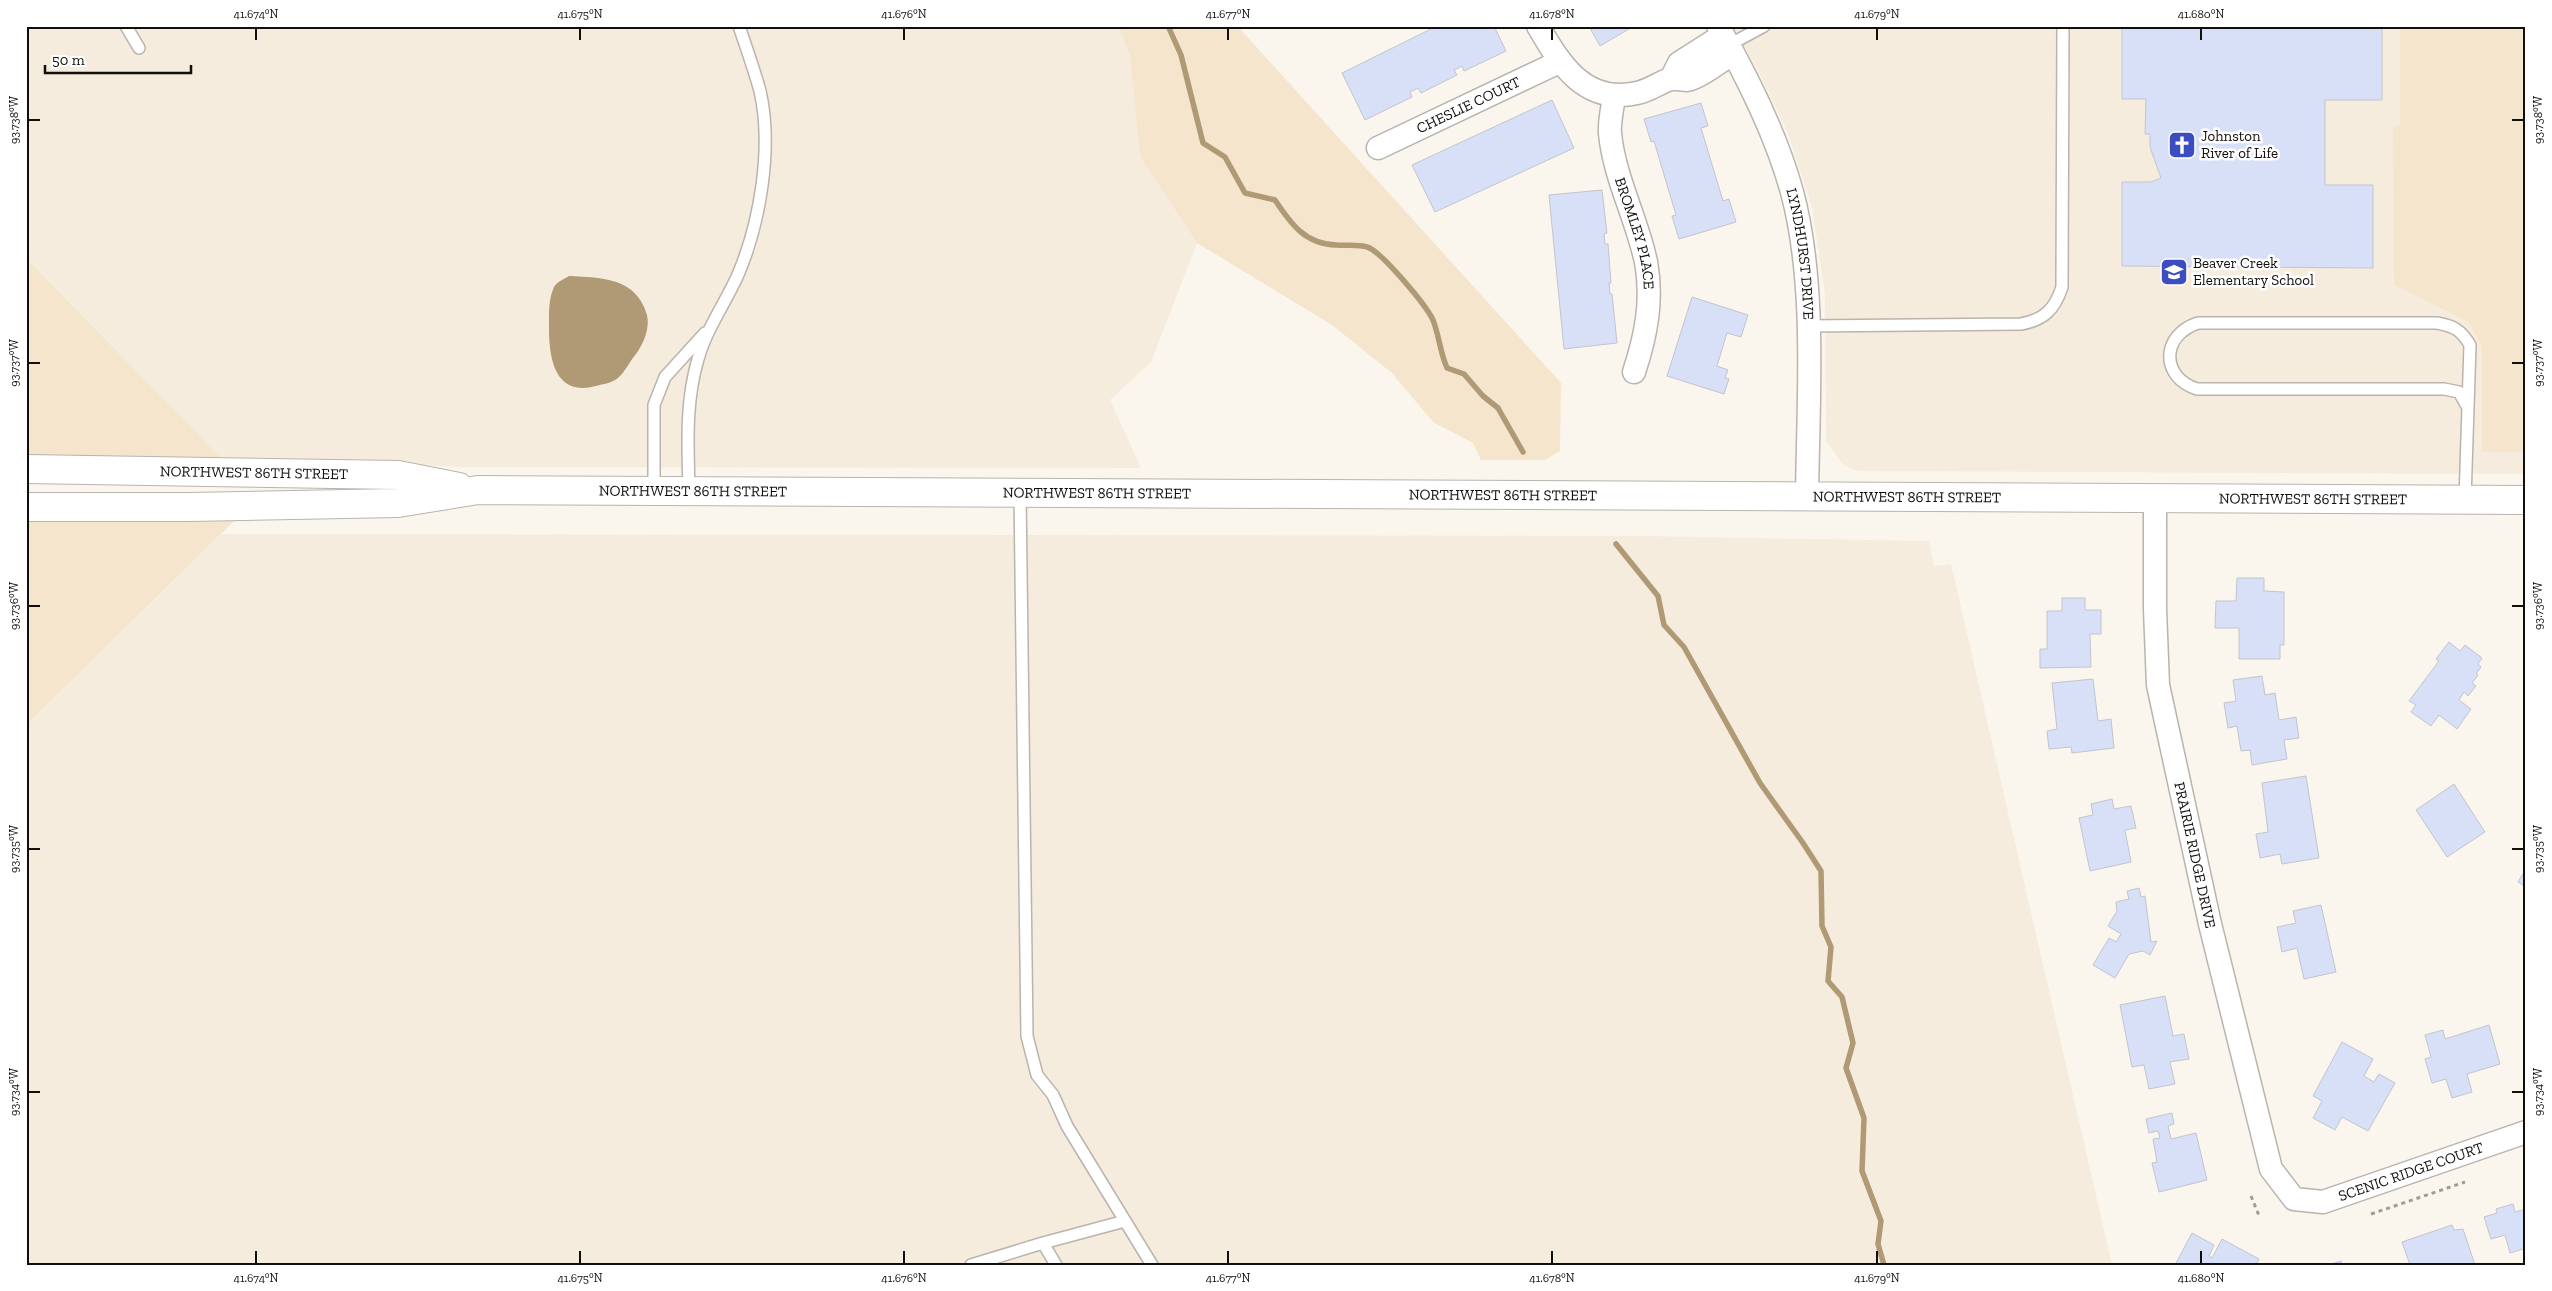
<svg xmlns="http://www.w3.org/2000/svg" width="2552" height="1291" font-family="'Zilla Slab',serif">
<style>
.built{fill:#f6ecdd}
.green{fill:#f5e5cd}
.water{fill:#b09975}
.lines{fill:none;stroke-linecap:round;stroke-linejoin:round}
.stream{stroke:#b09975;stroke-width:5.5}
.building{fill:#d8e0f8;stroke:#c2c5cd}
.service-casing{stroke:#b9b4ad;stroke-width:14}
.minor-casing{stroke:#b9b4ad;stroke-width:25}
.secondary-casing{stroke:#b9b4ad;stroke-width:30}
.path{stroke:#a09c96;stroke-width:3;stroke-dasharray:4 4;stroke-linecap:butt}
.service{stroke:#fff;stroke-width:11}
.minor{stroke:#fff;stroke-width:22}
.secondary{stroke:#fff;stroke-width:28}
.ticks{fill:none;stroke:#110f0d;stroke-width:2}
.labels{text-anchor:middle;stroke-width:5;stroke-linejoin:round;paint-order:stroke}
.street-label{font-size:15px;fill:#110f0d;stroke:#fff}
.poi-label{font-size:15px;fill:#110f0d;stroke:#fff;text-anchor:start}
.neatline{fill:none;stroke:#110f0d;stroke-width:2}
.ticks-label{font-size:12px;text-anchor:middle;fill:#110f0d}
</style>
<rect width="100%" height="100%" fill="#faf5ed"/>
<path class="built" d="M26,26H1118L1130,55L1140,157L1197,243L1151,362L1110,400L1141,468L466,467L221,458L26,258Z
M1732,26H2526V474L1858,471L1850,468L1843,464L1826,441L1825,294L1812,207L1788,133L1756,67Z
M221,534L1640,536L1929,541L1934,566L1951,564L2112,1265H26V725Z"/>
<path class="green" d="M1118,26H1241V30L1561,383L1560,451L1545,460H1481L1473,443L1433,422L1392,373L1332,325L1197,243L1140,157L1130,55Z
M2400,26H2519L2526,33V452H2482V347L2471,326L2463,319L2394,285L2393,127L2400,125Z
M26,258L221,458L26,460Z
M26,519L234,521L26,725Z"/>
<path class="water" d="M569,276C602,278 636,277 647,315C650,328 644,343 636,354C630,361 625,372 618,378C612,383 603,384 596,386C555,397 549,359 549,328C549,315 548,300 554,287C557,282 564,279 569,276Z"/>
<g class="lines">
<path class="stream" d="M1168,26L1181,55L1203,143L1225,157L1245,193L1275,200C1291,224 1305,244 1336,245C1345,246 1358,244 1367,247C1381,251 1426,305 1433,320C1439,335 1440,352 1447,368L1464,374L1483,396L1498,408L1523,452
M1616,544L1658,596L1664,625L1684,647L1760,783L1803,843L1821,871L1822,926L1831,947L1828,981L1842,997L1853,1043L1846,1068L1864,1118L1862,1171L1881,1221L1878,1244L1884,1265"/>
</g>
<path class="building" d="M1437,26H1494L1506,51L1464,71L1462,66L1454,70L1457,75L1421,93L1418,88L1410,92L1412,97L1365,120L1342,73Z
M1592,26H1634L1600,46L1590,28Z
M2122,26H2382V100H2325V185H2373V268L2122,266V182H2151L2161,178L2150,147V134H2145L2146,99H2122Z
M1552,100L1574,148L1435,212L1412,165Z
M1701,103L1708,126L1701,128L1723,201L1729,199L1736,222L1679,239L1672,216L1676,215L1654,141L1651,142L1644,119Z
M1602,190L1607,233L1604,234L1605,244H1608L1611,283H1609L1610,294H1612L1617,343L1564,349L1549,195Z
M1692,297L1748,315L1741,337L1727,333L1717,366L1728,370L1725,378L1729,379L1724,394L1667,376Z
M2237,578H2264V591L2284,592V645H2280V659H2239V628H2215L2216,601H2236Z
M2062,598H2085V610H2101V634H2090L2091,667L2040,668V649H2047V611H2062Z
M2449,642L2460,651L2465,645L2482,658L2478,664L2481,667L2476,674L2478,675L2472,683L2476,686L2468,696L2464,692L2459,700L2471,709L2457,729L2439,715L2431,726L2411,712L2416,705L2409,701L2439,661L2436,659Z
M2262,676L2265,695L2275,693L2279,720L2296,717L2299,738L2284,740L2287,759L2252,765L2250,750L2241,751L2237,726L2228,728L2224,703L2236,701L2233,680Z
M2093,679L2098,721L2111,719L2114,748L2072,753L2071,747L2049,749L2047,731L2057,729L2052,683Z
M2306,776L2319,858L2282,864L2280,854L2260,858L2256,834L2268,832L2262,783Z
M2454,784L2485,832L2447,857L2416,810Z
M2112,799L2114,809L2131,806L2136,828L2125,830L2131,862L2090,871L2079,818L2093,815L2091,804Z
M2526,869V887L2518,882Z
M2139,888L2141,897L2145,896L2151,942L2157,941L2150,955L2143,951L2129,954L2115,978L2093,965L2109,938L2116,942L2121,934L2108,926L2117,911L2116,902L2129,899L2127,891Z
M2321,905L2336,972L2304,979L2297,948L2282,952L2277,927L2296,923L2293,911Z
M2165,996L2173,1036L2184,1034L2189,1059L2170,1062L2175,1084L2149,1089L2144,1065L2132,1067L2120,1005Z
M2489,1025L2500,1064L2467,1074L2472,1092L2452,1098L2446,1079L2432,1083L2425,1059L2431,1057L2425,1035L2443,1030L2445,1039Z
M2342,1042L2373,1059L2364,1076L2374,1082L2379,1074L2395,1083L2368,1131L2342,1117L2335,1130L2313,1118L2322,1101L2313,1096Z
M2172,1113L2174,1124L2168,1126L2171,1139L2196,1133L2207,1180L2159,1192L2152,1163L2157,1162L2153,1139L2160,1138L2158,1131L2149,1133L2146,1119Z
M2513,1204L2515,1212L2526,1209V1248L2510,1253L2505,1235L2491,1239L2484,1217L2497,1213L2496,1209Z
M2452,1225L2454,1230L2463,1229L2475,1265H2410L2402,1242Z
M2192,1233L2214,1245L2209,1256L2212,1258L2222,1239L2259,1259L2256,1265H2175Z
M2341,1261L2342,1265H2328Z"/>
<g class="lines">
<g class="service-casing">
<path id="service" d="M126,26L139,48
M1729,45L1764,26
M1807,326L2021,324C2044,320 2055,309 2062,287L2063,26
M654,491V405L665,377L705,333
M689,491C688,446 685,403 698,359C706,330 724,305 737,277C760,224 773,148 760,91C754,69 746,47 739,26
M1020,493L1027,1036L1037,1075L1053,1095L1067,1126L1152,1265
M2465,500L2470,345C2461,330 2454,326 2437,323H2198C2161,335 2160,377 2197,389H2444L2459,392L2467,406
M1043,1243L1125,1221
M971,1265L1043,1243L1056,1265"/>
</g>
<g class="minor-casing">
<g id="minor">
<path d="M1538,26C1560,64 1585,105 1637,93C1649,91 1662,81 1671,79C1676,78 1682,80 1687,80C1699,78 1722,60 1733,53"/>
<path id="s1" d="M1718,26C1748,78 1776,134 1792,192C1817,285 1808,401 1807,497"/>
<path d="M1671,79L1679,63L1723,35"/>
<path id="s2" d="M1614,95C1613,107 1609,121 1610,133C1614,177 1637,219 1646,262C1653,300 1646,336 1634,372"/>
<path id="s3" d="M1378,148L1559,62"/>
<path id="s4" d="M2155,498V609L2158,685L2210,924L2271,1169L2294,1199L2323,1202L2526,1132"/>
</g>
</g>
<g class="secondary-casing">
<g id="secondary">
<path id="s5" d="M26,469L398,475L459,487"/>
<path id="s6" d="M26,507H189L398,503L478,490L2526,500"/>
</g>
</g>
<path class="path" d="M2524,26L2526,28
M2251,1196L2260,1218
M2371,1214L2465,1182"/>
<use href="#service" class="service"/>
<use href="#minor" class="minor"/>
<use href="#secondary" class="secondary"/>
</g>
<path class="ticks" d="M256,28V40M580,28V40M904,28V40M1228,28V40M1552,28V40M1877,28V40M2201,28V40M28,120H40M2512,120H2524M28,363H40M2512,363H2524M28,606H40M2512,606H2524M28,849H40M2512,849H2524M28,1092H40M2512,1092H2524M256,1251V1264M580,1251V1264M904,1251V1264M1228,1251V1264M1552,1251V1264M1877,1251V1264M2201,1251V1264"/>
<defs>
<g id="church-square" transform="scale(1.4375)"><rect x="-9" y="-9" width="18" height="18" rx="4" fill="#3c4dc0" stroke="#fff"/><path d="M-1.2-6h2.4v3.5h3.3v2.4h-3.3V6h-2.4V-.1h-3.3v-2.4h3.3Z" fill="#fff"/></g>
<g id="school-square" transform="scale(1.4375)"><rect x="-9" y="-9" width="18" height="18" rx="4" fill="#3c4dc0" stroke="#fff"/><path d="M0-5L7-2L0 1L-7-2ZM-4 1L0 2.5L4 1V4Q0 6-4 4Z" fill="#fff"/></g>
</defs>
<g fill-rule="evenodd">
<use href="#church-square" x="2182" y="145"/>
<use href="#school-square" x="2174" y="272"/>
</g>
<g class="labels">
<g class="street-label">
<text dy="5" stroke="none"><textPath href="#s3" startOffset="100">CHESLIE COURT</textPath></text>
<text dy="5" stroke="none"><textPath href="#s2" startOffset="142">BROMLEY PLACE</textPath></text>
<text dy="5" stroke="none"><textPath href="#s1" startOffset="245">LYNDHURST DRIVE</textPath></text>
<text dy="5" stroke="none"><textPath href="#s5" startOffset="228">NORTHWEST 86TH STREET</textPath></text>
<text dy="5" stroke="none"><textPath href="#s6" startOffset="668">NORTHWEST 86TH STREET</textPath></text>
<text dy="5" stroke="none"><textPath href="#s6" startOffset="1072">NORTHWEST 86TH STREET</textPath></text>
<text dy="5" stroke="none"><textPath href="#s6" startOffset="1478">NORTHWEST 86TH STREET</textPath></text>
<text dy="5" stroke="none"><textPath href="#s6" startOffset="1882">NORTHWEST 86TH STREET</textPath></text>
<text dy="5" stroke="none"><textPath href="#s6" startOffset="2288">NORTHWEST 86TH STREET</textPath></text>
<text dy="5" stroke="none"><textPath href="#s4" startOffset="361">PRAIRIE RIDGE DRIVE</textPath></text>
<text dy="5" stroke="none"><textPath href="#s4" startOffset="844">SCENIC RIDGE COURT</textPath></text>
</g>
<g class="poi-label">
<text x="2201" y="141">Johnston<tspan x="2201" dy="17">River of Life</tspan></text>
<text x="2193" y="268">Beaver Creek<tspan x="2193" dy="17">Elementary School</tspan></text>
</g>
</g>
<rect width="2552" height="1291" fill="none" stroke="#ffffff" stroke-width="55"/>
<path d="M45 65v8h146v-8" fill="none" stroke="#110f0d" stroke-width="2.5"/>
<text x="52" y="65" font-size="15" fill="#110f0d" stroke="#ffffff" stroke-width="4" paint-order="stroke">50 m</text>
<rect x="28" y="28" width="2496" height="1236" class="neatline"/>
<g class="ticks-label">
<text x="256" y="18">41.674°N</text>
<text x="580" y="18">41.675°N</text>
<text x="904" y="18">41.676°N</text>
<text x="1228" y="18">41.677°N</text>
<text x="1552" y="18">41.678°N</text>
<text x="1877" y="18">41.679°N</text>
<text x="2201" y="18">41.680°N</text>
<text transform="translate(2538 120) rotate(-90)" y="4">93.738°W</text>
<text transform="translate(14 120) rotate(-90)" y="4">93.738°W</text>
<text transform="translate(2538 363) rotate(-90)" y="4">93.737°W</text>
<text transform="translate(14 363) rotate(-90)" y="4">93.737°W</text>
<text transform="translate(2538 606) rotate(-90)" y="4">93.736°W</text>
<text transform="translate(14 606) rotate(-90)" y="4">93.736°W</text>
<text transform="translate(2538 849) rotate(-90)" y="4">93.735°W</text>
<text transform="translate(14 849) rotate(-90)" y="4">93.735°W</text>
<text transform="translate(14 1092) rotate(-90)" y="4">93.734°W</text>
<text transform="translate(2538 1092) rotate(-90)" y="4">93.734°W</text>
<text x="256" y="1282">41.674°N</text>
<text x="580" y="1282">41.675°N</text>
<text x="904" y="1282">41.676°N</text>
<text x="1228" y="1282">41.677°N</text>
<text x="1552" y="1282">41.678°N</text>
<text x="1877" y="1282">41.679°N</text>
<text x="2201" y="1282">41.680°N</text>
</g>
</svg>
